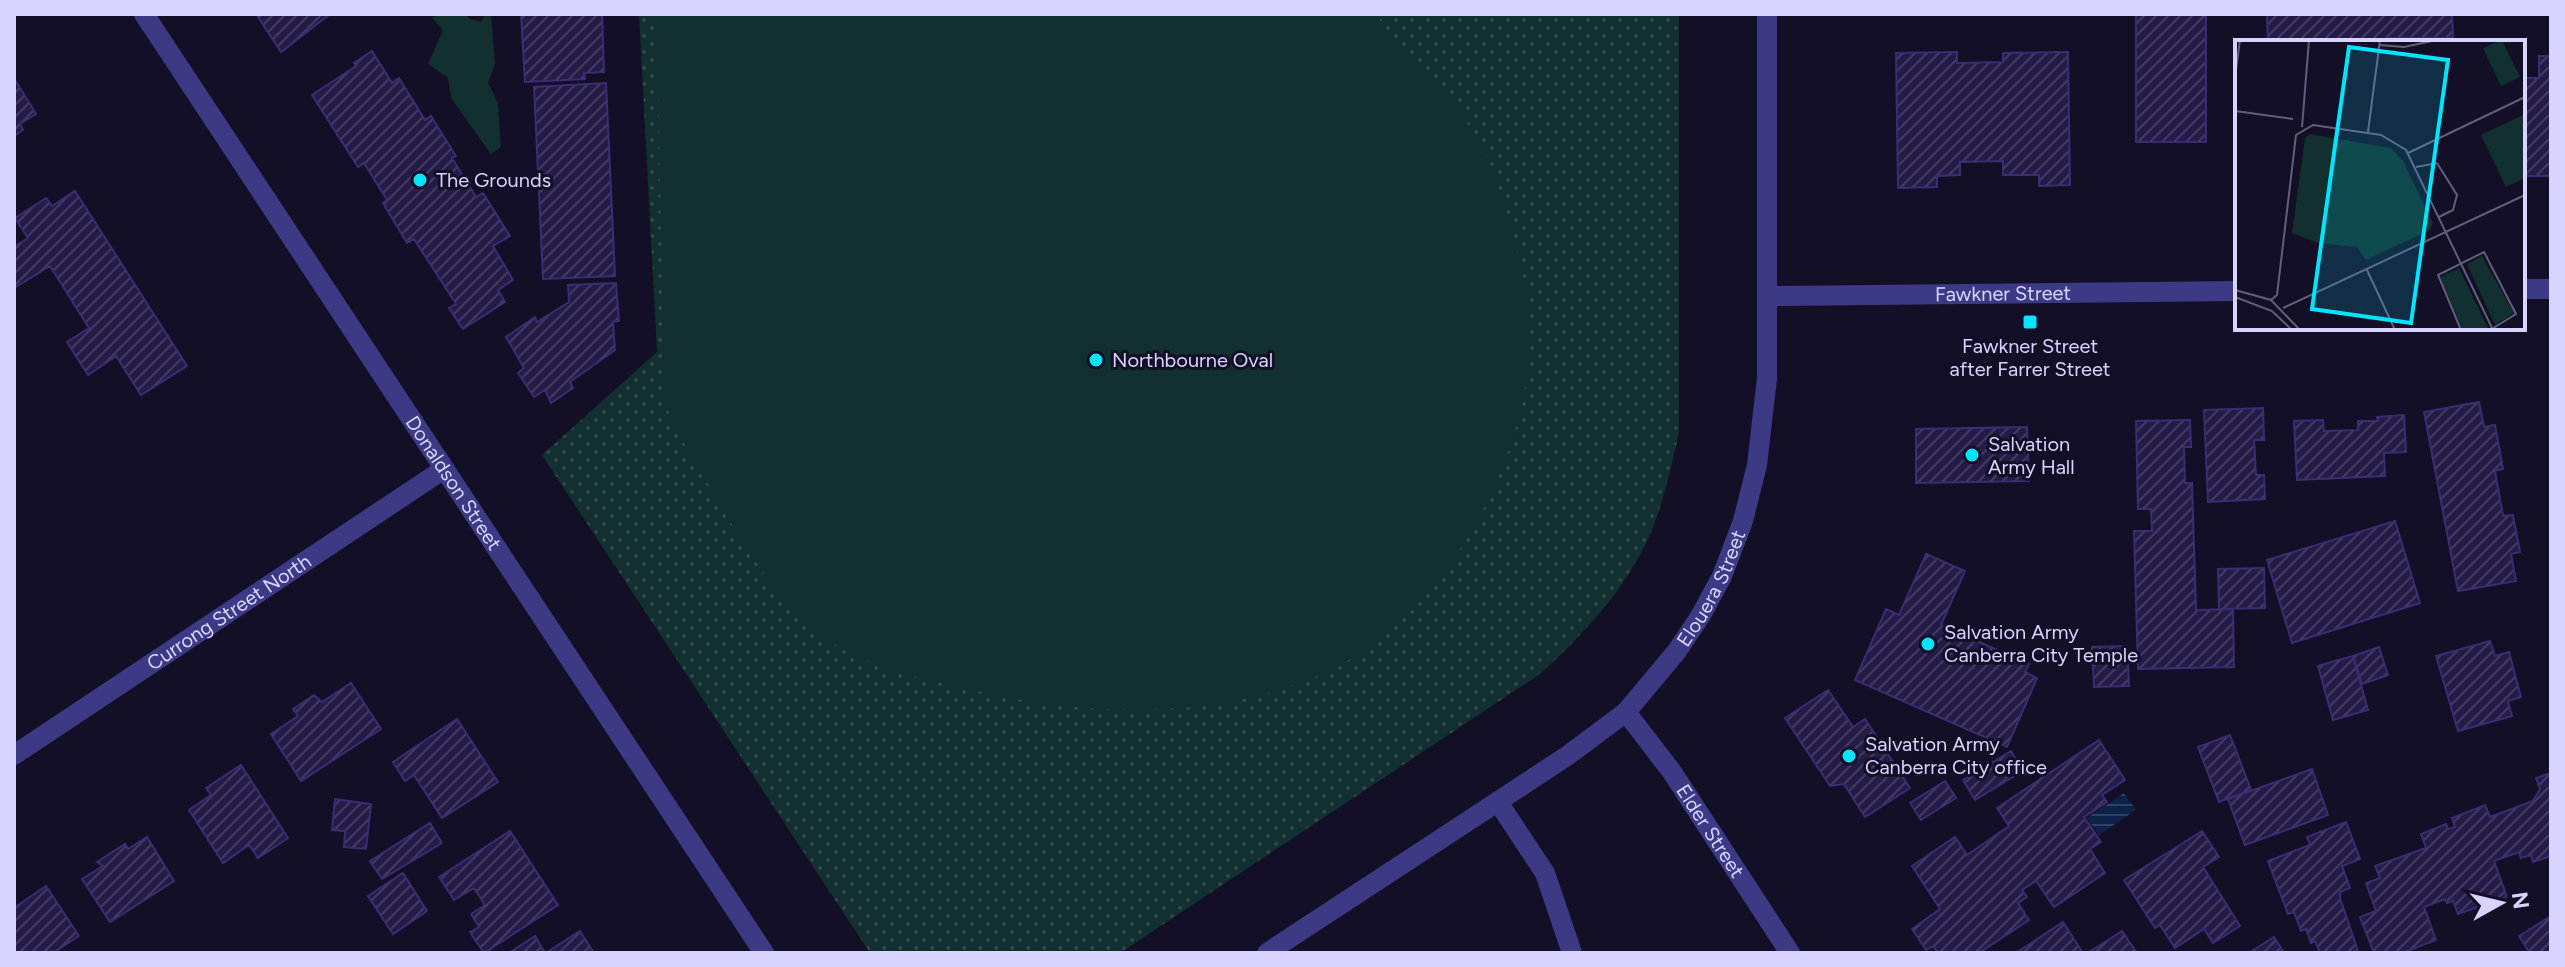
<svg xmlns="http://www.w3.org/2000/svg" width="2565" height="967" font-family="Figtree,sans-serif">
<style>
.park{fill:url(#park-dots)}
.garden{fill:#12302f}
.water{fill:url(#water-rules)}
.building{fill:url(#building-hatch);stroke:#3b2d73;stroke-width:2}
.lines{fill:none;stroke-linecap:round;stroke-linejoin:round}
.minor{stroke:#3d3a85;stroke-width:20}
.poi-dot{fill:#00e5ff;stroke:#130f26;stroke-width:3}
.labels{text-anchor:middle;stroke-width:6;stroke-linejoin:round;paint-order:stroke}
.poi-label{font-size:20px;fill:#d9d4ff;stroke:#130f26;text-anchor:start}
.street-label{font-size:20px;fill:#d9d4ff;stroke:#130f26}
.inset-road{fill:none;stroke:#625e7d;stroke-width:2}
.view{fill:#00e5ff;fill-opacity:0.15;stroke:#00e5ff;stroke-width:4}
.inset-edge{fill:none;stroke:#d9d4ff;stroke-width:4}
</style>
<defs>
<pattern id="park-dots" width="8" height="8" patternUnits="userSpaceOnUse" patternTransform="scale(2)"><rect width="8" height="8" fill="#12302f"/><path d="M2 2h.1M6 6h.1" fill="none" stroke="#344d4e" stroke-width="1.8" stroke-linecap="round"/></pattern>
<pattern id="water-rules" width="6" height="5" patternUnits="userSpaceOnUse" patternTransform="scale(2)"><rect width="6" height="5" fill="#0c2248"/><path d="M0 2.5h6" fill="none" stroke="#2f4163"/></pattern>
<pattern id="building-hatch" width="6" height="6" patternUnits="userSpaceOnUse" patternTransform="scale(2)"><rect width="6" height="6" fill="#241b47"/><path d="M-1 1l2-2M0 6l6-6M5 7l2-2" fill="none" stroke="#433b63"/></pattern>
</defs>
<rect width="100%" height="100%" fill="#130f26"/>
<path class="park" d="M639,14H1679V432C1671,468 1663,506 1648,539C1623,592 1583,635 1540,674L1120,953H870L542,455L657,352Z"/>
<path class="garden" d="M438,14H467L468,18L481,22L485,14H491L495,64L488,83L498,103L501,147L491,154L451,98L448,78L428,64L443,30L432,18Z
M657,14H1380V29C1396,40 1408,53 1421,67C1474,122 1495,164 1514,237C1522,271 1531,303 1530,338C1528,459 1447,608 1338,666C1236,719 1100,718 991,694C939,682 870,671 827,639C775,599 744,546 712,490C694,461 676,432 664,400Z"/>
<path class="water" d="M2124,793L2136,810L2099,835L2087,818Z"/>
<path class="building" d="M256,14H330L281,52Z
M521,14H602L604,72L584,73L585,79L525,82Z
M2136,14H2206V142H2136Z
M2267,14H2452L2453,38H2390V42H2268Z
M372,51L392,83L399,78L425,120L431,116L456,156L452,158L476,197L483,193L510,236L493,246L513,280L498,290L505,302L463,329L449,308L456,304L414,239L407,243L383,203L387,200L364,163L358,167L312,95L356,66L354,63Z
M1957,52V63L2003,62V53L2068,52L2070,185L2039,186V175H2003V161L1960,162V175L1937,176V187L1898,188L1896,53Z
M2539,56H2551V176H2523V78H2539Z
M15,80L36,114L20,124L23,130L14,136Z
M606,83L615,276L543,279L534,87Z
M75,191L187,366L141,395L116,356L88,375L67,342L89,328L50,266L14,288V247L28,238L15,218L46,198L52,206Z
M616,283L619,321L613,322L615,350L570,382L573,388L551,403L545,390L534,397L518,373L524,368L506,337L535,317L537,322L569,302L568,285Z
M2479,402L2484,427L2495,425L2503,469L2495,471L2503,516L2513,515L2520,552L2511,554L2516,581L2458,591L2424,412Z
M2263,408L2264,440H2254L2256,475H2264L2265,499L2208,502L2204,410Z
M2404,415L2406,452L2384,453L2385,476L2297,480L2294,421L2323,420L2324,431L2358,430V421H2378L2377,417Z
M2190,420L2191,447H2184L2185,483H2192L2196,610L2233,609L2234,667L2138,669L2134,531H2152L2151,509H2138L2136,421Z
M2027,427L2029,481L1916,483V429Z
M2395,521L2420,603L2292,643L2267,560Z
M1926,554L1965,571L1941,625L2029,664L2025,672L2037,678L2007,747L1855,680L1886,609L1899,615Z
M2264,568L2265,608L2219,609L2218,569Z
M2490,641L2495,656L2509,652L2521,697L2508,701L2512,716L2458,731L2436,656Z
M2127,646L2129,686L2094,687L2092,647Z
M2379,647L2388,675L2362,684L2353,656Z
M2353,656L2368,710L2333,720L2318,666Z
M351,683L381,729L301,781L271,734L298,716L293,709L314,695L322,702Z
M1828,690L1853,727L1865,719L1910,788L1865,817L1844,784L1830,786L1785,718Z
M457,719L498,782L442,818L414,775L405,781L393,762Z
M2230,735L2251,790L2219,802L2198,747Z
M2099,740L2125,780L2102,795L2107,802L2084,817L2101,842L2090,849L2105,873L2054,907L2036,881L2022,890L2027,897L2018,903L2029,920L1979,953H1938L1933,946L1926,950L1912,929L1940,909L1912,866L1955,837L1967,855L2009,826L1997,808Z
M2011,751L2023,771L1975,800L1963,780Z
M241,765L288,838L258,858L249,845L223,863L189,810L211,795L206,788Z
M2312,769L2328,815L2245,845L2228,799Z
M2551,773V856L2533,862L2531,855L2521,858L2519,852L2494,861L2507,897L2458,914L2453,901L2447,903L2445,899L2424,907L2436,940L2402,953H2374L2360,917L2376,911L2366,883L2380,878L2375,866L2426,848L2421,834L2446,824L2448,829L2455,827L2452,818L2485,805L2490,817L2533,801L2540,789L2536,778Z
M1945,781L1956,798L1921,820L1910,803Z
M335,799L371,804L366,849L344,847L345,831L332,830Z
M2346,822L2360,859L2342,866L2350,888L2340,892V898L2358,951L2357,953H2320L2315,941L2311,943L2306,929L2301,931L2294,912L2288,914L2268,861L2310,845L2307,837Z
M430,823L442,843L382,879L370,861Z
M510,831L558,905L484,953L470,932L479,927L471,914L485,905L474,888L454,900L439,877Z
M2202,831L2219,857L2203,867L2240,926L2213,943L2204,929L2175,948L2160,925L2155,928L2124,880Z
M147,837L174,881L110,922L82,879L103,866L97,862L125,844L128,849Z
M403,873L427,911L393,934L368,896Z
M46,886L79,936L53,953H14V908Z
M2551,916V953H2530L2519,936Z
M2063,922L2083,953H2016Z
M580,931L594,953H546Z
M2122,931L2137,953H2088Z
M535,936L545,953H509Z
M2274,937L2284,953H2249Z"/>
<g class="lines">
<g class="minor">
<path id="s1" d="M144,14L764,953"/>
<path d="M2523,289H2551"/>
<path id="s2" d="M1769,296L2237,291"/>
<path id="s3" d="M1626,712L1672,772L1790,953"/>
<path id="s4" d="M14,755L444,469"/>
<path d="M1498,802L1545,873L1572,953"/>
<path id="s5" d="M1267,953L1567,756L1626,712L1677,651L1701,615L1722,576L1743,521L1757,465L1767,378V14"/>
</g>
</g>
<g class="poi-dot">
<circle cx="420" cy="180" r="8"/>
<rect x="2022" y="314" width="16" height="16" rx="4"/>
<circle cx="1096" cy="360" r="8"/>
<circle cx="1972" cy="455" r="8"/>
<circle cx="1928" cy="644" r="8"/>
<circle cx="1849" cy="756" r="8"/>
</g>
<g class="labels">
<g class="poi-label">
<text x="436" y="187">The Grounds</text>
<text x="2030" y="353" text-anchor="middle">Fawkner Street<tspan x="2030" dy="23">after Farrer Street</tspan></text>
<text x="1112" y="367">Northbourne Oval</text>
<text x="1988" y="451">Salvation<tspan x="1988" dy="23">Army Hall</tspan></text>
<text x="1944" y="639">Salvation Army<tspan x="1944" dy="23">Canberra City Temple</tspan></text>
<text x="1865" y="751">Salvation Army<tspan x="1865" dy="23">Canberra City office</tspan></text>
</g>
<g class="street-label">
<text dy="7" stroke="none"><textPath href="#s2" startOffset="234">Fawkner Street</textPath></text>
<text dy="7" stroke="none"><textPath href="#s1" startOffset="562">Donaldson Street</textPath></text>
<text dy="7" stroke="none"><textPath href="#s5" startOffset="584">Elouera Street</textPath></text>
<text dy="7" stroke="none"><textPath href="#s4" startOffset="258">Currong Street North</textPath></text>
<text dy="7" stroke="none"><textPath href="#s3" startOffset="146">Elder Street</textPath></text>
</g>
</g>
<g transform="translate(2235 40)">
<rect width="290" height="290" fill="#130f26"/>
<path d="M75,94L156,108L168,121L198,183L195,190L131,220L122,207L83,203L57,193L70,98ZM247,216L279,273L260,285L232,224ZM224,228L253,288L228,290L205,237Z" fill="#12302f"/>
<path d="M267,0L285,37L266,46L248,8ZM290,74V138L271,147L246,95ZM134,117L154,127L164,142L166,162L157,191L128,207L68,196L69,190L79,189L81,173H90L93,127Z" fill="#12302f"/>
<path class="inset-road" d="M144,5L169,7L202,0M0,37L5,0M0,71L58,79M67,87L74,0M133,92L145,0M173,113L290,57M181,127L202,123L222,155L218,170L204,177M132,230L160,290M0,250L36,260L65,290M0,257L37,271L57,290M36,260L42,255L61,95L78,85L146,95L171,110L258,290M48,268L290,155M226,290L203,235L249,212L281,274L255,290"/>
<path class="view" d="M114,7L213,20L176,283L77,269Z"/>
<rect width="290" height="290" class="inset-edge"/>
</g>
<rect width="2565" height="967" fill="none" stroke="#d9d4ff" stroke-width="32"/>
<g transform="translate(2501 903) rotate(82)" stroke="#130f26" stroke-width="6" paint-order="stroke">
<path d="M0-6L14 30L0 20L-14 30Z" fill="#d9d4ff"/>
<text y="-12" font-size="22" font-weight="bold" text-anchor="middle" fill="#d9d4ff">N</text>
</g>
</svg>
